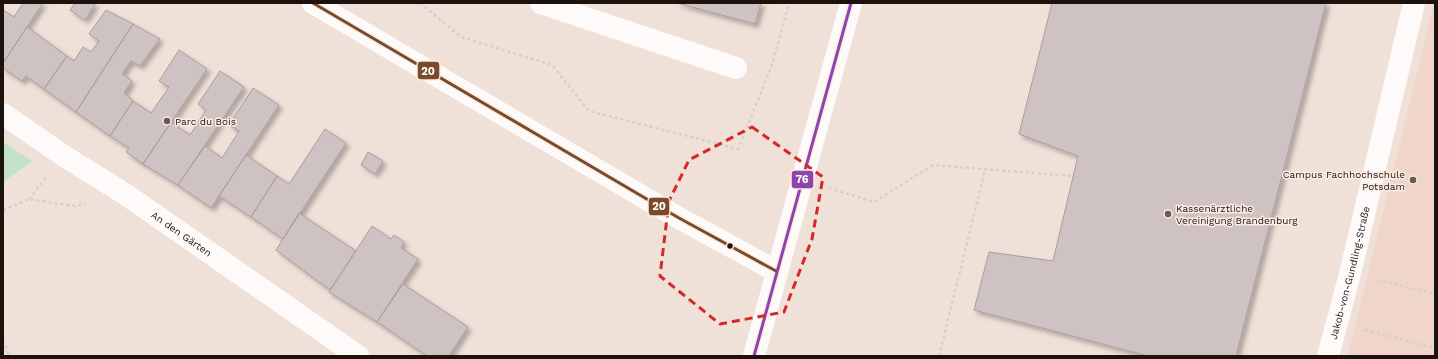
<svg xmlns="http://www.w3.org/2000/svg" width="1438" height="359" font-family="'Work Sans',sans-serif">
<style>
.built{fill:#f0d6ca}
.green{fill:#c2e2c8}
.building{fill:#cec2c2;stroke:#a99e9d;filter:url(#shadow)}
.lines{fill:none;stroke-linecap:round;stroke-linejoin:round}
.path{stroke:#d4d0ce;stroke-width:2.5;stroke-dasharray:3 3;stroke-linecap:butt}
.minor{stroke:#fdfaf9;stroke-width:22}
.bus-1-casing{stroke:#fdece4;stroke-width:6}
.bus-2-casing{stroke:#fdece4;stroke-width:6}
.bus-1{stroke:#7a4b2a;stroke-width:3}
.bus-2{stroke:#8e44ad;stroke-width:3}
.marked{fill:none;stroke:#d62828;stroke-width:3;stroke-dasharray:8 5;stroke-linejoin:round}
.poi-dot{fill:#665b55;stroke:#fdece4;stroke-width:1.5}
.bus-dot{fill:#1c130f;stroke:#fdece4;stroke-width:1.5}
.labels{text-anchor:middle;stroke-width:3;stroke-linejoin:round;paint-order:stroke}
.poi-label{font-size:10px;fill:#1c130f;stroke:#fdece4;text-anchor:start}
.street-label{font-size:10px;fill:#1c130f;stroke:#fdece4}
.line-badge{stroke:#fdece4;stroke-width:1.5}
.badge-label{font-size:11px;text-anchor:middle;font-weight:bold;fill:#fff}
</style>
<defs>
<filter id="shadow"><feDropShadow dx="3.5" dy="3.5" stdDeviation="2" flood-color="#0004"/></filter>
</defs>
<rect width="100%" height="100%" fill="#efe0d8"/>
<path class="built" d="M1434,3L1435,356H1348Z"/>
<path class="green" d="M3,142L32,161L3,182Z"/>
<path class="building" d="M23,3H43L3,63V10L14,17Z
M75,3H93L95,4L85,20L70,10Z
M677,3H761L755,24Z
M1052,3H1326L1236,356H1148L974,310L989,252L1053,261L1078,156L1019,134Z
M106,10L133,24L76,112L44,89L67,56L74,61L83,47L91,52L99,41L89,34Z
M133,24L160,39L140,66L131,61L122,74L132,81L124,93L133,101L110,136L76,112Z
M27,27L67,56L44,89L26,76L22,81L3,68V63Z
M179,50L207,69L143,164L126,152L129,148L110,136L133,101L151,113L169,87L159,81Z
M220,71L244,87L178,185L143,164L171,122L190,135L206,110L198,104Z
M253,88L279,105L211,208L178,185L205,146L222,158L239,131L229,125Z
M325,129L346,143L283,239L251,217L277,176L289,184Z
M368,152L383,161L375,174L361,165Z
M246,155L277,176L251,217L219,196Z
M299,213L356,251L330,290L276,250Z
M372,226L391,239L394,235L404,242L401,248L418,259L377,322L329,292Z
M403,284L468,327L449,356H427L377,322Z"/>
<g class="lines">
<path class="path" d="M420,3L461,37L552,65L589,111L738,149L771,68L789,3
M829,188L874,202L933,165L1073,176
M29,199L46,178
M3,210L29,199L75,206L85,204
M1377,280L1435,294
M1365,330L1435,348
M3,340L9,356
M939,356L985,170"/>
<g class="minor">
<path d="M313,3L679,218L776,271"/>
<path d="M541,3L736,68"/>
<path id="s1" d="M3,114L64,156L125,194L358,356"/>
<path d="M754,356L851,3"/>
<path id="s2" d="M1328,356L1350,274L1414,3"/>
</g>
<g class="bus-1-casing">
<path id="bus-1" d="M313,3L679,218L776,271"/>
</g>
<g class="bus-2-casing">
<path id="bus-2" d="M754,356L851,3"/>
</g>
<use href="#bus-1" class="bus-1"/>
<use href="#bus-2" class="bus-2"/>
</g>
<path class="marked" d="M752,127L823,177L812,239L784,312L720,324L660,276L669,201L689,160Z"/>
<g class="poi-dot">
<circle cx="167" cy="121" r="4"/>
<circle cx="1413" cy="180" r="4"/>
<circle cx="1168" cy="214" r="4"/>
</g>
<circle class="bus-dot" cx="730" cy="246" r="3.5"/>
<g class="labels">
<g class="poi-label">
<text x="175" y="125">Parc du Bois</text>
<text x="1405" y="178" text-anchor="end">Campus Fachhochschule<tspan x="1405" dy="12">Potsdam</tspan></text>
<text x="1176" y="212">Kassenärztliche<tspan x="1176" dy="12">Vereinigung Brandenburg</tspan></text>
</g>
<g class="street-label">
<text dy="4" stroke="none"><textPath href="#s1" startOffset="215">An den Gärten</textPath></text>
<text dy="4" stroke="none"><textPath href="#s2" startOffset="86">Jakob-von-Gundling-Straße</textPath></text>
</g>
</g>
<g class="line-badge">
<rect x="417" y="61" width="23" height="19" rx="4" fill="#7a4b2a"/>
<rect x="791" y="170" width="23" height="19" rx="4" fill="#8e44ad"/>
<rect x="648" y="197" width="22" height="19" rx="4" fill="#7a4b2a"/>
</g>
<g class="badge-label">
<text x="428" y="75">20</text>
<text x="802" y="183">76</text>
<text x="659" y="210">20</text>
</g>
<rect width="1438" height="359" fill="none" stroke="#1c130f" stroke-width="8"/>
</svg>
